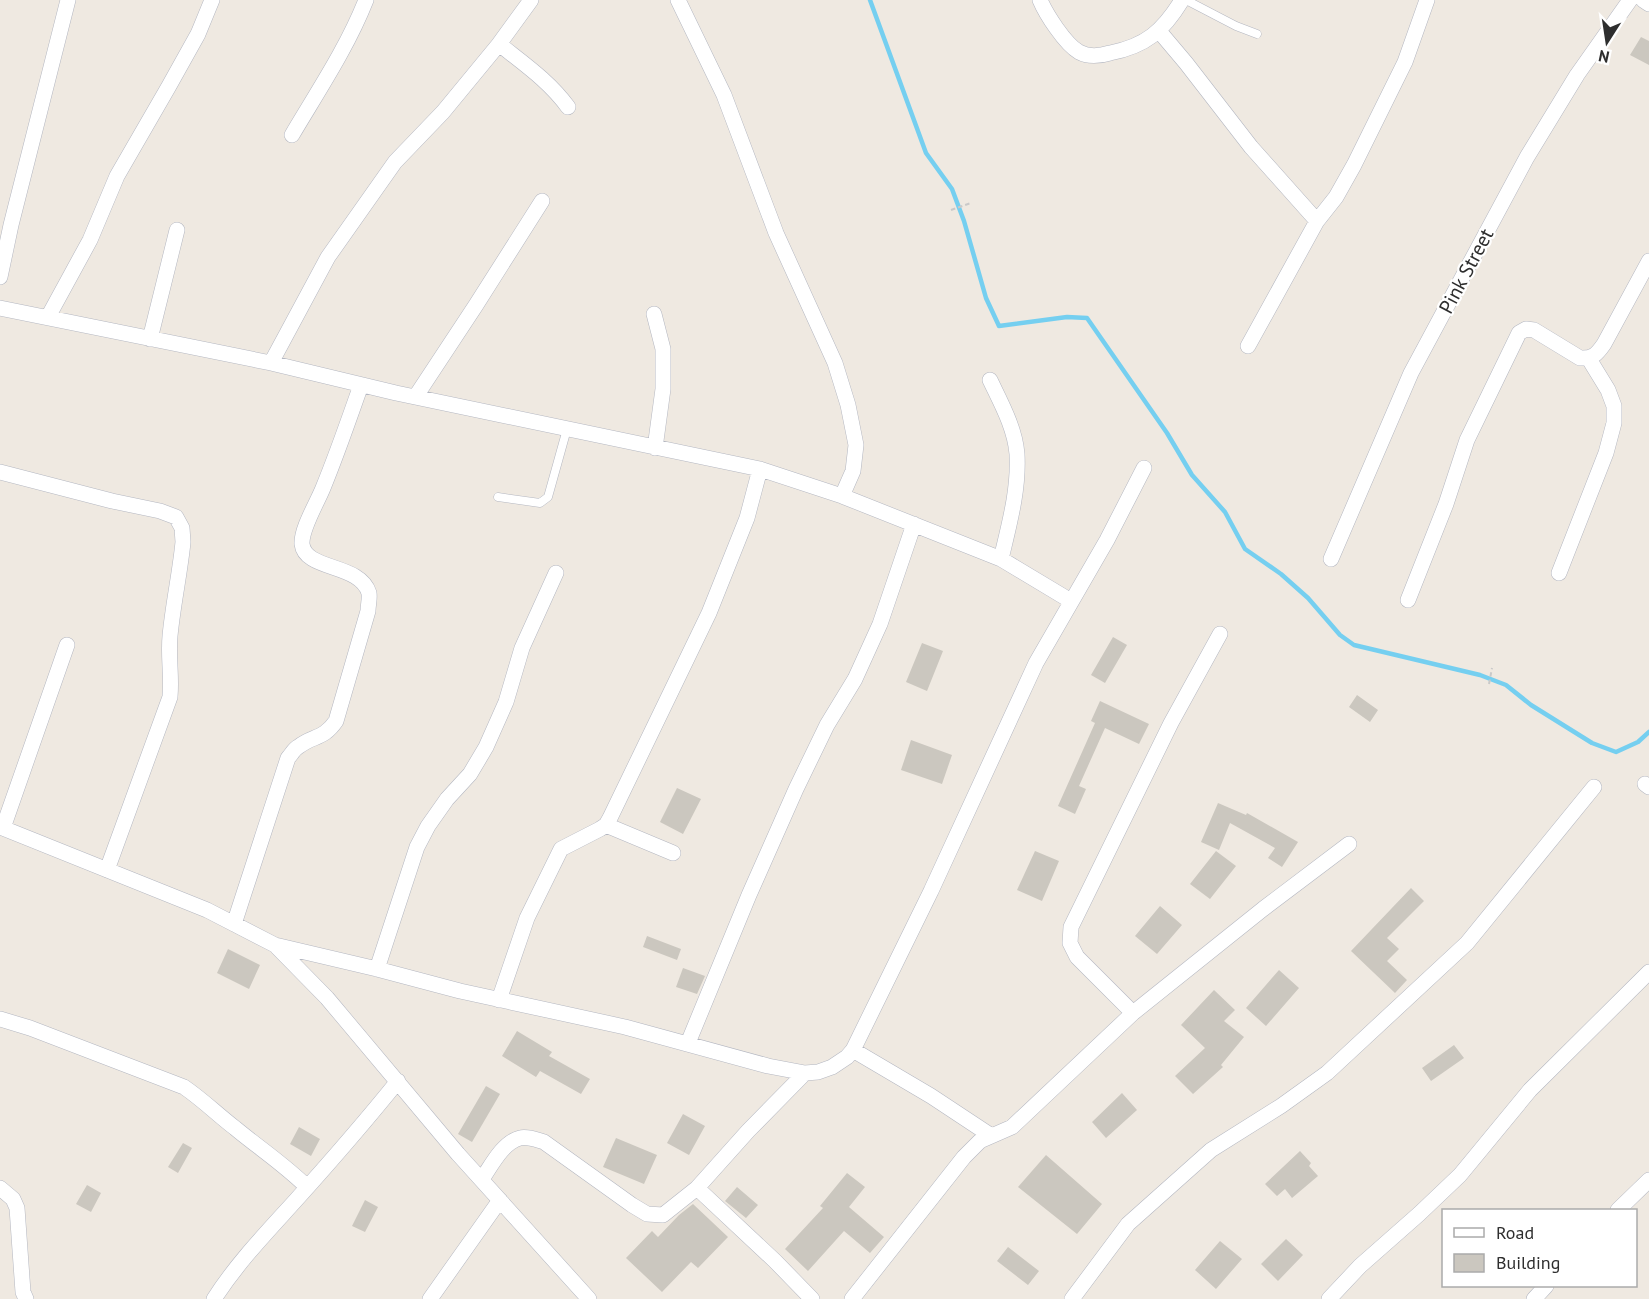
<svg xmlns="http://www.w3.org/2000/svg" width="1649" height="1299" font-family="'PT Sans',sans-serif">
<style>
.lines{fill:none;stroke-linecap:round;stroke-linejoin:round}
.stream{stroke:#75cff0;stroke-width:4.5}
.building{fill:#cbc7bf}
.lane-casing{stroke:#b4b7c1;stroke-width:9}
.street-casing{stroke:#b4b7c1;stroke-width:16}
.path{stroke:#c9c9c9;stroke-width:2;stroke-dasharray:4.5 3;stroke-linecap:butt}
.lane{stroke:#fff;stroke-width:8}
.street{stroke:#fff;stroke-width:15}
.labels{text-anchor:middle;stroke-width:4.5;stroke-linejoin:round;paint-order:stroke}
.street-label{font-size:20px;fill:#2e2e2e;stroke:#fff}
</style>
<rect width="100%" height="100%" fill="#efe9e1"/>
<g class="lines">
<path class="stream" d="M870,0L926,153L952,189L964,221L986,298L999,326L1067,317L1087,318L1167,433L1192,475L1225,512L1245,549L1281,574L1308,598L1340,635L1354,645L1480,675L1506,685L1531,705L1592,743L1616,752L1638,742L1649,732"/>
</g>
<path class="building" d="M1641,37L1649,41V65L1630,55Z
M1113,637L1127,645L1105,683L1091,675Z
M922,643L943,651L927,691L906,682Z
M1357,695L1378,710L1370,722L1349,707Z
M1100,701L1149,724L1139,744L1105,728L1079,786L1086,789L1075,814L1058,806L1095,723L1091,721Z
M911,740L952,755L942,784L901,770Z
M677,788L701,799L683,834L660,822Z
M1218,803L1246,815L1247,813L1298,842L1282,867L1268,858L1275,848L1230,823L1219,850L1201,842Z
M1035,851L1059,861L1042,901L1017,890Z
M1216,851L1236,866L1210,899L1190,884Z
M1411,888L1424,901L1387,938L1399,949L1387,961L1407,980L1395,993L1351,951Z
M1160,906L1182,925L1157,954L1135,936Z
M647,936L681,949L677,960L643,947Z
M228,949L260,965L249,989L217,973Z
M683,968L705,976L697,994L676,987Z
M1279,970L1299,988L1266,1026L1246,1008Z
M1214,990L1235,1010L1224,1021L1244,1037L1221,1065L1223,1067L1193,1094L1175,1076L1205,1048L1181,1025Z
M517,1031L552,1052L549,1056L590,1079L581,1094L540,1071L536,1077L502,1056Z
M1454,1045L1464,1058L1431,1081L1422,1068Z
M486,1086L500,1094L472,1142L458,1134Z
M1122,1093L1137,1110L1106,1138L1092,1122Z
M683,1114L705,1126L689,1155L667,1143Z
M299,1127L320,1139L311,1156L290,1144Z
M616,1138L657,1155L644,1184L603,1167Z
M183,1143L192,1148L178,1173L168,1167Z
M1300,1151L1311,1163L1309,1166L1318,1176L1292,1198L1285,1189L1277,1196L1265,1184Z
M1046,1155L1102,1204L1077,1234L1018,1187Z
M847,1173L865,1187L849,1207L884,1237L870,1253L844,1231L808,1271L785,1249L823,1208L820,1206Z
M87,1185L101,1193L91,1212L76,1204Z
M737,1187L758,1205L746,1218L725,1201Z
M365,1200L378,1207L365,1232L352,1226Z
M693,1204L728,1237L698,1268L691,1262L662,1292L626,1258L652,1231L658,1237L679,1215Z
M1286,1239L1303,1255L1278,1281L1261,1264Z
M1220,1241L1242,1259L1216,1289L1195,1270Z
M1008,1247L1039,1271L1028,1285L997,1261Z"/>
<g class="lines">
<g class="lane-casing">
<path id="lane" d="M1186,0L1236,26L1257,34
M498,497L540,503L548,497L567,429"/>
</g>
<g class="street-casing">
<path id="street" d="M678,0L724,95L776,233L835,363L848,405L856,445L853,471L842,496
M1040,0C1046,14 1065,44 1079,52C1088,57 1100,56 1110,53C1146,46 1163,31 1182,0
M1643,0L1649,4
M1159,31L1186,63L1251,147L1317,221
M499,44C524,64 549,81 568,107
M292,135C318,91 347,48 366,0
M0,277L11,225L68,0
M0,308L271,363L396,393L760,469L842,496L1001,559L1071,601
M654,314L663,349V389L655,448
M48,317L90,240L117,176L169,86L198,34L212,0
M150,339L177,230
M1248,346L1317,221L1336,197L1354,165L1405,62L1427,0
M271,363L328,257L395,162L443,112L499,44L531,0
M990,380C1001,403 1015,428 1017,454C1019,490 1009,525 1001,559
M416,396L476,305L542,201
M0,472L112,501L160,511L176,517L182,528L183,542C180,573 173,604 170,636C168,657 172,676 170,697L107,870
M1331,559L1411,373L1527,157L1577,75L1630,0
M1559,573L1606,453L1614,423V406L1608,390L1589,359
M1408,600L1446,504L1467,440L1519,333L1526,329L1534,330L1580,358C1593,359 1597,354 1604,344L1649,261
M1645,784L1649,787
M606,825L673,853
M0,827L207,910L275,945L327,998L458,1154L589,1299
M3,828L67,645
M234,924L288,758C291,755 294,749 298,747C313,735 323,740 336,721L368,611C368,605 370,599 369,593C360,563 305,571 302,544C301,529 317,503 323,488C337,454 349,419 361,385
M275,945L377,969L460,991L625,1027L768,1066L805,1073L818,1072L832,1067L847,1057L853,1050L931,891L1036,663L1107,540L1144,468
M377,969L417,847L428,826L447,799L470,774L486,747L506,702L522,648L556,573
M499,1000L527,918L561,849L600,829L606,825L610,818L709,613L747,518L760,469
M1133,1013L1077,957L1070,943L1071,927L1171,723L1220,634
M0,1019L30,1028L184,1087C203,1100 218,1115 235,1128C259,1148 285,1165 307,1187
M688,1043L749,895L796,789L827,725L855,679L880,624L914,524
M853,1050L931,1096L990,1135
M482,1179C491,1166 503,1142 520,1138C528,1136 537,1140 544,1142L632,1205L647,1214L663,1215L697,1188L748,1131L805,1073
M0,1188L13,1199L17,1208L23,1292L26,1299
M697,1188L775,1261L812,1299
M1618,1210L1649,1180
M214,1299C237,1263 267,1232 296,1200C331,1161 365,1122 398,1081
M430,1299L500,1200
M852,1299L964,1157L980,1141L1012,1127L1133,1013L1263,909L1349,844
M1072,1299L1128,1224L1211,1150L1281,1106L1327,1073L1467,943L1594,787
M1329,1299L1360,1266L1419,1214L1460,1175L1530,1090L1649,972
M1534,1299L1546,1286"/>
</g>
<path class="path" d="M951,210L971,203
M1489,684L1492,668"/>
<use href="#lane" class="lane"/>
<use href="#street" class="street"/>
</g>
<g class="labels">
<g class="street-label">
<text transform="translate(1466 271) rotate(-62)" y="7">Pink Street</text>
</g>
</g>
<rect x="1442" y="1209" width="195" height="78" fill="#ffffff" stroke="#ababab" stroke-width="1.5"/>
<rect x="1454" y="1228" width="30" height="9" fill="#ffffff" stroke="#ababab" stroke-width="1.5"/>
<text x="1496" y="1239" font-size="18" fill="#2e2e2e">Road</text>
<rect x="1454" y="1254" width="30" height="18" fill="#cbc7bf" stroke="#ababab" stroke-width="1.5"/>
<text x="1496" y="1269" font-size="18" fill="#2e2e2e">Building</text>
<g transform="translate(1607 42) rotate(192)" stroke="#ffffff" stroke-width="4.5" paint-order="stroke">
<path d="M0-4.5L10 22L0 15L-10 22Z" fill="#2e2e2e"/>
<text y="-9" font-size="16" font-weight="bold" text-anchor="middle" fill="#2e2e2e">N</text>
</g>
</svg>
